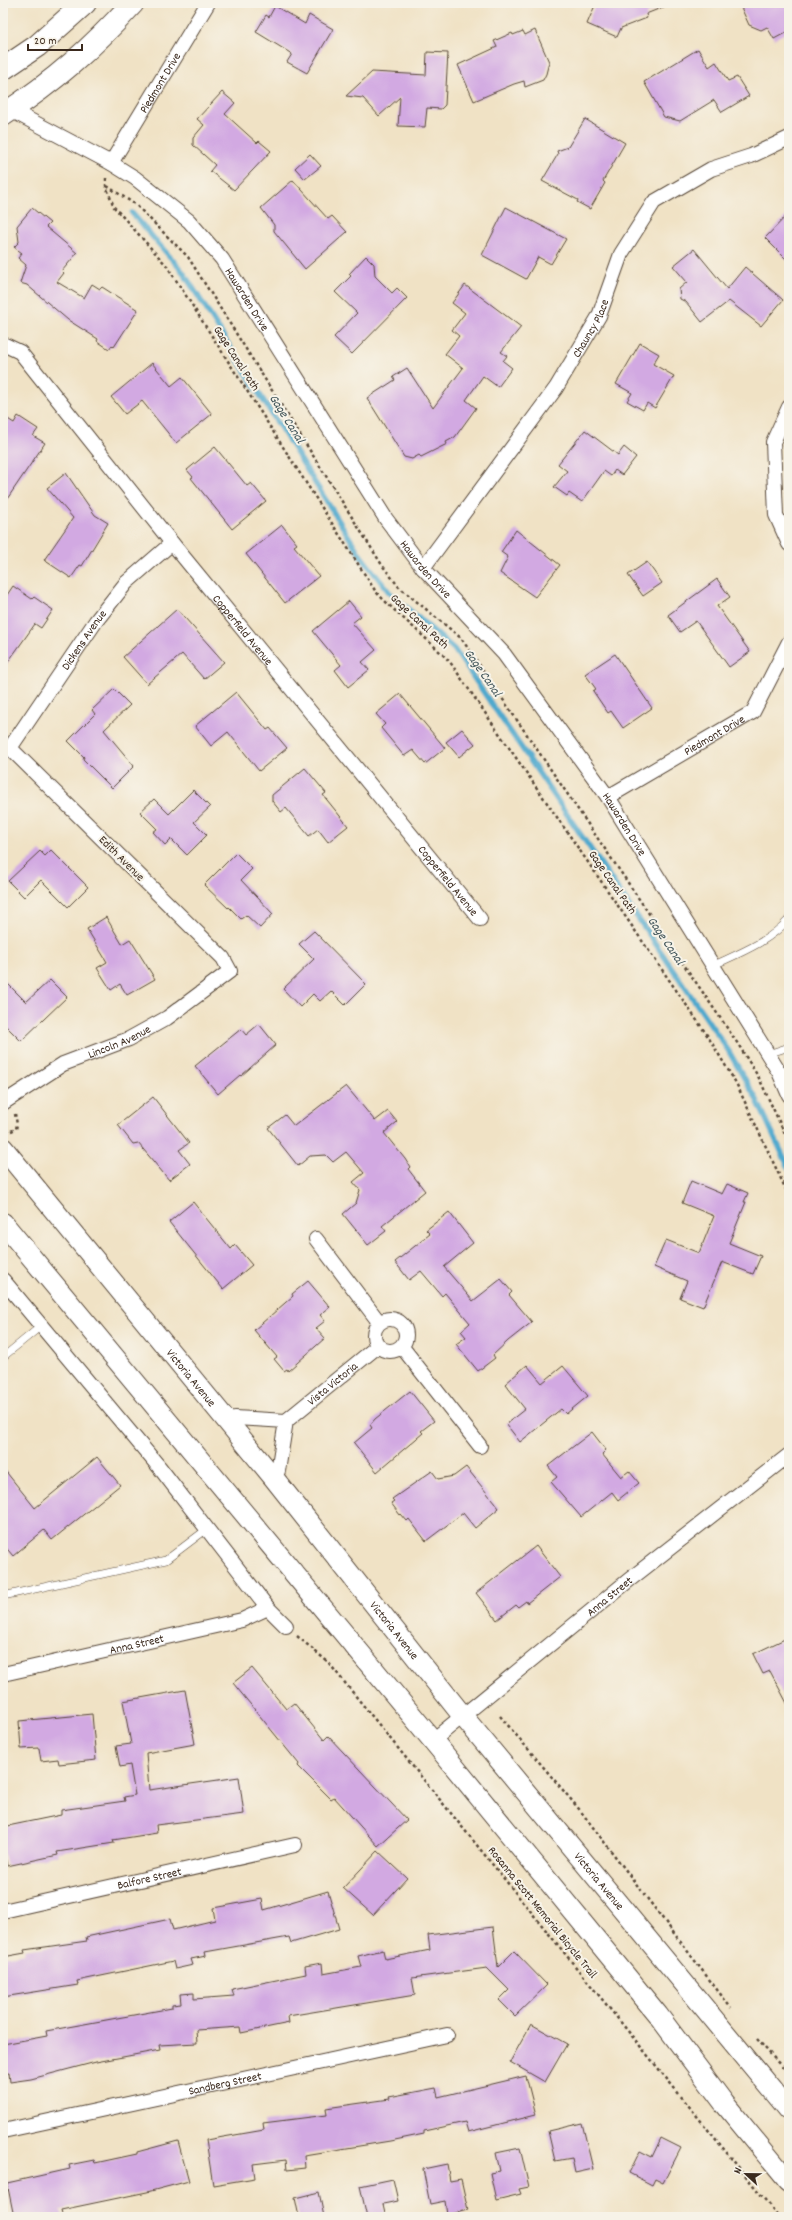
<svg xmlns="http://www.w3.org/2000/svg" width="792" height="2220" font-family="Dekko,sans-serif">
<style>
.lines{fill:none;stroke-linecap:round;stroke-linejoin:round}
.stream{stroke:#50a9cd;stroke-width:5.5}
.building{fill:#d2a9e2}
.service-casing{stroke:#564637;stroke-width:8}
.minor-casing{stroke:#564637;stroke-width:16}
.secondary-casing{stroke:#564637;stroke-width:22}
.primary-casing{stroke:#564637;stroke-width:24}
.path{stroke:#564637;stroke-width:2.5;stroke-dasharray:3 3;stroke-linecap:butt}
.service{stroke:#fff;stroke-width:7}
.minor{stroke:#fff;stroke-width:14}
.secondary{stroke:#fff;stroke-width:20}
.primary{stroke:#fff;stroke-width:22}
.labels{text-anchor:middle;stroke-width:4;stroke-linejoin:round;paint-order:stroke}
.street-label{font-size:12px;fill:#3b2a1e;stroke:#f7f3e8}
.water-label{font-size:13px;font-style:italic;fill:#42565b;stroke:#f7f3e8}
</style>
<rect width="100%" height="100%" fill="#f7f3e8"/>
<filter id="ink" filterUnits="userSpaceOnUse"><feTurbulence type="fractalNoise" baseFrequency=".025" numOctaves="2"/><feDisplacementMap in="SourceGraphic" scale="8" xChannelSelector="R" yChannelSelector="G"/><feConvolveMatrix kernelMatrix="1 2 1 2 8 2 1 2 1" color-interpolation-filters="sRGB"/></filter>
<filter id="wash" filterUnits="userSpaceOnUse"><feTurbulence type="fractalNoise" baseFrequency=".012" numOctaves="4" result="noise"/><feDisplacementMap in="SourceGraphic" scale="16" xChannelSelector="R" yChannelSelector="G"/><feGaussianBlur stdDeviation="0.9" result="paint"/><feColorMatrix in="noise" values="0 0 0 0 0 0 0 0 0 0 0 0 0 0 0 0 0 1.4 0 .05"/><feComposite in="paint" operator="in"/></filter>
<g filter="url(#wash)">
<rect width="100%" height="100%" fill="#f0e2c5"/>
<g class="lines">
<path class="stream" d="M132,213L183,272L361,556L389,592L454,649L728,1050L757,1100L789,1168"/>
</g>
<g id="blocks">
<path class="building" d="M596,3H671V4L646,14L647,18L621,28L617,37L587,24Z
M739,3H789V31L774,39L767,27L761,30L749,25Z
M275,6L305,24L309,15L333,29L307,73L287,62L292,54L256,32L266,15L269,17Z
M535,30L549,62L546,74L543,80L525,87L524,81L514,84L474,101L458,65L497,47L494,41L512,33L513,35L523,31L525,35Z
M698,49L709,67L716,62L728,81L737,77L749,96L722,112L714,100L680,121L664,117L644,82Z
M427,52L448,53L445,105L441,109L427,108L425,127L398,126L400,97L379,116L363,98L346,96L372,72L426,75Z
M222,92L235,103L225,114L257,143L259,141L271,151L234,190L210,171L215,165L193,145V138L204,125L197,119Z
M585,119L625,143L603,181L605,183L590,209L577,202L578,200L542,181L558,154L557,151L568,147Z
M310,154L321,166L305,179L295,168Z
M293,180L328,219L332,216L347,232L305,269L274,231V225L261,208Z
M506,207L566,239L551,264L538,257L526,279L482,255Z
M32,208L50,223L46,227L77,253L62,271L64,273L57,282L84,298L92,284L100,289L102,287L138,310L114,347L112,345L109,349L97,341L98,339L68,320L27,285L20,283L26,265L18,258L22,253L14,247L19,242L17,226Z
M789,213V262L765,238Z
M694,249L727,289L745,267L783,300L761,326L729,301L702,322L686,302L680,299L679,289L687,282L673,266Z
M366,256L374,264L375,276L392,293L397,288L407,298L352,354L334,337L357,313L335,292L351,276L349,274Z
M465,285L521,327L501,352L507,356L503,361L512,368L498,387L483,376L466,400L476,408L455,437L446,442L447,444L421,457L419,455L412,459L404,457L367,398L395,380L393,377L407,368L433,408L463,368L445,354L459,336L452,330L465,313L452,303Z
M640,343L659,354L653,364L674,376L655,408L647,403L643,410L627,401L632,393L616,384Z
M152,363L171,386L182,377L212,414L176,443L142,401L125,414L111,397Z
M3,416L14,423L18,416L38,429L33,436L45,443L3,505Z
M585,430L618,455L624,447L636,457L622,475L615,470L611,476L604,471L582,502L569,493L567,496L554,487L567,471L558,464Z
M215,447L247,486L251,483L266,501L232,529L191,478L193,477L187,470Z
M66,473L95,515L108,523L82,566L80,565L71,578L44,560L73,518L47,488Z
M282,525L297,544L294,546L319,576L285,603L246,554Z
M516,530L560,565L535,597L500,573L508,557L501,552Z
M647,562L662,583L643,596L628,575Z
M717,579L730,597L717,606L750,652L729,667L696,621L680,632L668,615Z
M13,586L32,599L34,597L53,610L41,628L35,624L3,669V601Z
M349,601L361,616L352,623L376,650L362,662L369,670L348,687L335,670L341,665L313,631Z
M177,609L224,662L204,679L182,654L147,684L123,657Z
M615,654L652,708L623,728L611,711L608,713L593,691L596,689L585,674Z
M114,689L130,705L104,730L134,766L112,788L83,759L84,757L68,741L95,714L92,710Z
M236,692L267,730L270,728L287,748L259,771L228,732L211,746L195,726Z
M400,694L445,748L425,764L413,750L404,756L381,728L385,724L376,714Z
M462,729L475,744L459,757L446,742Z
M305,768L326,793L323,795L348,826L328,842L318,829L309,836L286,808L281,812L272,801V795Z
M193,790L210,807L194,822L207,835L187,855L171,839L165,845L153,832L157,829L140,812L154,799L169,814Z
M51,850L88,887L68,907L41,880L24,897L8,881L40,851L45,856Z
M236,853L252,869L241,880L273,914L260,928L246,915L241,919L229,907L228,908L204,885Z
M106,917L122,944L130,939L155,979L127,995L120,984L111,990L97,968L107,962L87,929Z
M314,931L366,984L345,1005L331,991L320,1001L313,994L300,1007L283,989L314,959L299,944Z
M3,979L26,1002L50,980L67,997L21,1041L3,1023Z
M259,1024L276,1045L241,1076L240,1075L218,1094L195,1066L241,1029L246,1035Z
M346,1086L375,1121L388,1111L397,1122L384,1133L405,1159L410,1167L408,1169L425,1191L382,1226L386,1231L368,1245L343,1214L356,1203L360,1190L353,1182L364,1173L346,1152L333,1162L326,1155L310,1156L298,1166L268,1128L285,1115L294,1126Z
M153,1097L189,1143L179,1150L190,1164L169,1180L138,1143L133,1144L118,1125Z
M691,1181L722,1194L727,1184L748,1193L744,1202H746L729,1243L761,1256L753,1274L722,1262L703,1307L680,1298L687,1281L654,1267L666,1240L699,1253L714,1216L682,1203Z
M193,1202L231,1249L235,1245L252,1265L223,1289L169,1222Z
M449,1212L473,1243L444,1267L473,1301L501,1279L512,1292L509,1295L532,1322L508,1341L493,1355L495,1358L478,1371L456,1344L466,1337L461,1331L470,1323L445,1293L442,1296L421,1271L409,1280L395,1262L430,1234L426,1230Z
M308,1281L330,1307L320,1315L325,1321L316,1328L325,1338L288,1371L287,1369L284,1371L274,1359L277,1357L254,1330L293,1296L292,1294Z
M527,1365L542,1383L563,1366L588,1396L566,1414L561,1409L520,1442L506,1424L525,1409L505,1384Z
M410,1391L434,1421L421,1431L423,1433L377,1472L354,1443L372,1428L370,1425L375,1419Z
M592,1432L606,1450L602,1454L621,1477L629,1471L639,1483L618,1500L612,1492L581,1517L551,1482L557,1477L548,1466Z
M97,1457L120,1485L52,1540L44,1530L13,1556L3,1544V1468L35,1508Z
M466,1467L499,1508L475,1528L463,1513L426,1541L409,1519L407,1521L401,1514L400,1515L391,1503L394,1501L392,1499L432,1471L438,1479L454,1476Z
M536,1546L560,1577L527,1603L526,1601L518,1607L516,1605L497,1620L476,1593Z
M789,1637V1707L770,1671L763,1674L753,1654Z
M252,1668L286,1709L294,1703L324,1740L328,1736L407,1820L378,1846L334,1797L331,1799L298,1766L299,1764L233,1683Z
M185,1690L195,1744L146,1753L149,1790L239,1777L244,1814L156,1825L157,1833L113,1840L114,1843L57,1852L58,1855L7,1866L3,1848V1827L61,1815V1810L125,1801L124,1797L135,1795L130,1765L120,1767L116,1746L131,1744L123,1701Z
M92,1714L96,1760L59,1764L58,1759L41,1761L39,1748L21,1749L19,1721Z
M378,1851L407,1878L373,1915L343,1888Z
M328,1891L339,1929L291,1943L289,1937L205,1952L206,1956L191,1959L193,1965L175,1969L173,1961L77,1981L78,1985L3,1997V1957L25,1953L24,1950L87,1941L86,1937L170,1919L173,1930L215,1920L213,1908L262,1899L264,1910Z
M493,1927L498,1967L514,1951L547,1985L515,2016L499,2000L509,1990L487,1968L412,1978L415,1995L288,2016L289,2023L241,2033L240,2027L196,2030L197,2043L159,2045L160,2050L96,2062L31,2079L10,2082L9,2073L3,2074V2044L47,2036L46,2031L172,2008V2005L181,2004L180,1994L194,1993V1999L234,1996L232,1989L306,1974L305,1966L322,1963L323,1974L361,1967L358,1956L383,1950L385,1959L430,1950L428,1935Z
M531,2024L567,2044L545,2082L510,2062Z
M526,2076L536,2115L468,2132L465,2122L424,2131V2134L390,2141L304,2155L305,2168L287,2170L286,2160L253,2164L255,2178L213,2185L206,2140L264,2130L263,2123L327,2115L326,2108L390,2099L389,2097L436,2088L438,2097Z
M582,2123L593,2169L575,2173L572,2158L555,2161L548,2131Z
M661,2138L681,2148L663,2183L655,2179L652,2185L629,2173L640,2151L652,2157Z
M178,2141L189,2181L147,2192L61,2210L63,2217H14L7,2183L70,2169L69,2165L94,2160L95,2163L137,2154V2152Z
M520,2148L529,2187L519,2189L521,2194L496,2200L490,2173L500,2171L496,2153Z
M447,2164L450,2181L461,2179L468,2210L447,2215L445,2201L430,2204L423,2169Z
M393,2179L398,2201L383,2204L386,2217H367L360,2186Z
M319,2192L324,2217H299L295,2198Z"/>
</g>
</g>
<g filter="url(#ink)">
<use href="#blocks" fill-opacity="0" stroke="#564637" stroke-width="1"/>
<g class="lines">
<g class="service-casing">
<path id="service" d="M712,966C740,953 769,942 789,919
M768,1054L789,1047
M3,1357L41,1326
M3,1596L166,1560L207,1529"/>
</g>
<g class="minor-casing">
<g id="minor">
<path id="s1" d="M5,107L111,163L135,178L189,221L222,259L386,519L423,568L504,654L608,797L779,1072L789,1095"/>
<path id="s2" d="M111,163L208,3"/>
<path id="s3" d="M3,344L20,352L172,543L480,919"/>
<path d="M789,407L773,442L776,515L789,544"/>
<path id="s4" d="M423,568L556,388L599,316L621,254L654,202L711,169L751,156L789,138"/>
<path id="s5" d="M608,797L753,712L789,642"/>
<path id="s6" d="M3,1103L63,1064L129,1039L167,1018L230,971L223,958L10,748L96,621L126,583L172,543"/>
<path d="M316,1239L379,1322"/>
<path d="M3,1280L160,1468L268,1608L286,1626"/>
<circle cx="390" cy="1335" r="16"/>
<path d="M402,1347L480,1446"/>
<path d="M226,1421L235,1418L286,1421"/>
<path id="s7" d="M273,1477L278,1471L286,1421L378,1346"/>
<path id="s8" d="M3,1674L242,1620L268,1608"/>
<path id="s9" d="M432,1741L629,1580L789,1455"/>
<path id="s10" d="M3,1911L295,1845"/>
<path id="s11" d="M3,2131L447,2035"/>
</g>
</g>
<g class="secondary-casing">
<g id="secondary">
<path id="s12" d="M3,1148L273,1477L462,1715L789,2110"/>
<path d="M3,1223L439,1748L658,2015L724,2103L789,2182"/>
</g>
</g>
<g class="primary-casing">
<path id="primary" d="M3,69L37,46L85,3
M3,115C55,81 92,48 133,3"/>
</g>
<path class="path" d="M106,178V186L114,207L167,266L376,592C399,616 426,637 450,662L707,1035L736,1083L789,1196
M107,186L136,205L188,257L382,565L399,587L461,638L738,1044L759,1078L789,1143
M11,1131L16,1129L17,1124L15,1114
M297,1636L328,1662L779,2217
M500,1716L579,1809L731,2008
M757,2039L789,2075"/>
<use href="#service" class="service"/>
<use href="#minor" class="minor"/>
<use href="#secondary" class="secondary"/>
<use href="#primary" class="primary"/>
</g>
</g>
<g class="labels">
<g class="street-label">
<text dy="4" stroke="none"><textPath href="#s2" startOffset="94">Piedmont Drive</textPath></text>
<text dy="4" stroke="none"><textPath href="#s1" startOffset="315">Hawarden Drive</textPath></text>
<text dy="4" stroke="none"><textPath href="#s4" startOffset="293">Chauncy Place</textPath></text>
<text transform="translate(237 358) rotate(57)" y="4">Gage Canal Path</text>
<text dy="4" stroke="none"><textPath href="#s1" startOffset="639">Hawarden Drive</textPath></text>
<text transform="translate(420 621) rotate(43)" y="4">Gage Canal Path</text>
<text dy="4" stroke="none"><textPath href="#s3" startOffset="375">Copperfield Avenue</textPath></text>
<text dy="4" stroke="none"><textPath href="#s6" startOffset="709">Dickens Avenue</textPath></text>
<text dy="4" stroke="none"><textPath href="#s5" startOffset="123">Piedmont Drive</textPath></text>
<text dy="4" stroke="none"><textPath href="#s1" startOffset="963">Hawarden Drive</textPath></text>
<text transform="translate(122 858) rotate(45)" y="4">Edith Avenue</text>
<text dy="4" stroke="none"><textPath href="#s3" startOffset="699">Copperfield Avenue</textPath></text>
<text transform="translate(613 882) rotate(55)" y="4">Gage Canal Path</text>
<text dy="4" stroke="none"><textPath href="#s6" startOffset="132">Lincoln Avenue</textPath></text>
<text dy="4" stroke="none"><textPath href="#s12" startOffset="297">Victoria Avenue</textPath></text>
<text dy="4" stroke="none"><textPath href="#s7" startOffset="118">Vista Victoria</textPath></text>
<text dy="4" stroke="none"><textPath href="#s9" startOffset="229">Anna Street</textPath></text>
<text dy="4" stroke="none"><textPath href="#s12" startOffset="621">Victoria Avenue</textPath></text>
<text dy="4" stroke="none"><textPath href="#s8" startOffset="137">Anna Street</textPath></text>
<text dy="4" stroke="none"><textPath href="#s10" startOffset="150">Balfore Street</textPath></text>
<text dy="4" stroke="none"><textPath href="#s12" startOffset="945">Victoria Avenue</textPath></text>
<text transform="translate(543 1912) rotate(51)" y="4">Rosanna Scott Memorial Bicycle Trail</text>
<text dy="4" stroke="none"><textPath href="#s11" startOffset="227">Sandberg Street</textPath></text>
</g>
<g class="water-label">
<text transform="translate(288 418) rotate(58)" y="5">Gage Canal</text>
<text transform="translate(484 672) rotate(55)" y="5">Gage Canal</text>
<text transform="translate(667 940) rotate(56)" y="5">Gage Canal</text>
</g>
</g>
<rect width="792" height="2220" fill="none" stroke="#f7f3e8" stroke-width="16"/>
<g transform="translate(746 2174) rotate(292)" stroke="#f7f3e8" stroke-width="3" paint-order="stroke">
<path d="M0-3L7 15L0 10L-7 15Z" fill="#3b2a1e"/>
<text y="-6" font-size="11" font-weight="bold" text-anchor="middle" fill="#3b2a1e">N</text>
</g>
<path d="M28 44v6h54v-6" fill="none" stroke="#3b2a1e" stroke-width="2"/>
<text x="34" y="44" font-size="12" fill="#3b2a1e" stroke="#f7f3e8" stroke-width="3" paint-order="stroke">20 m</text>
</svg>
